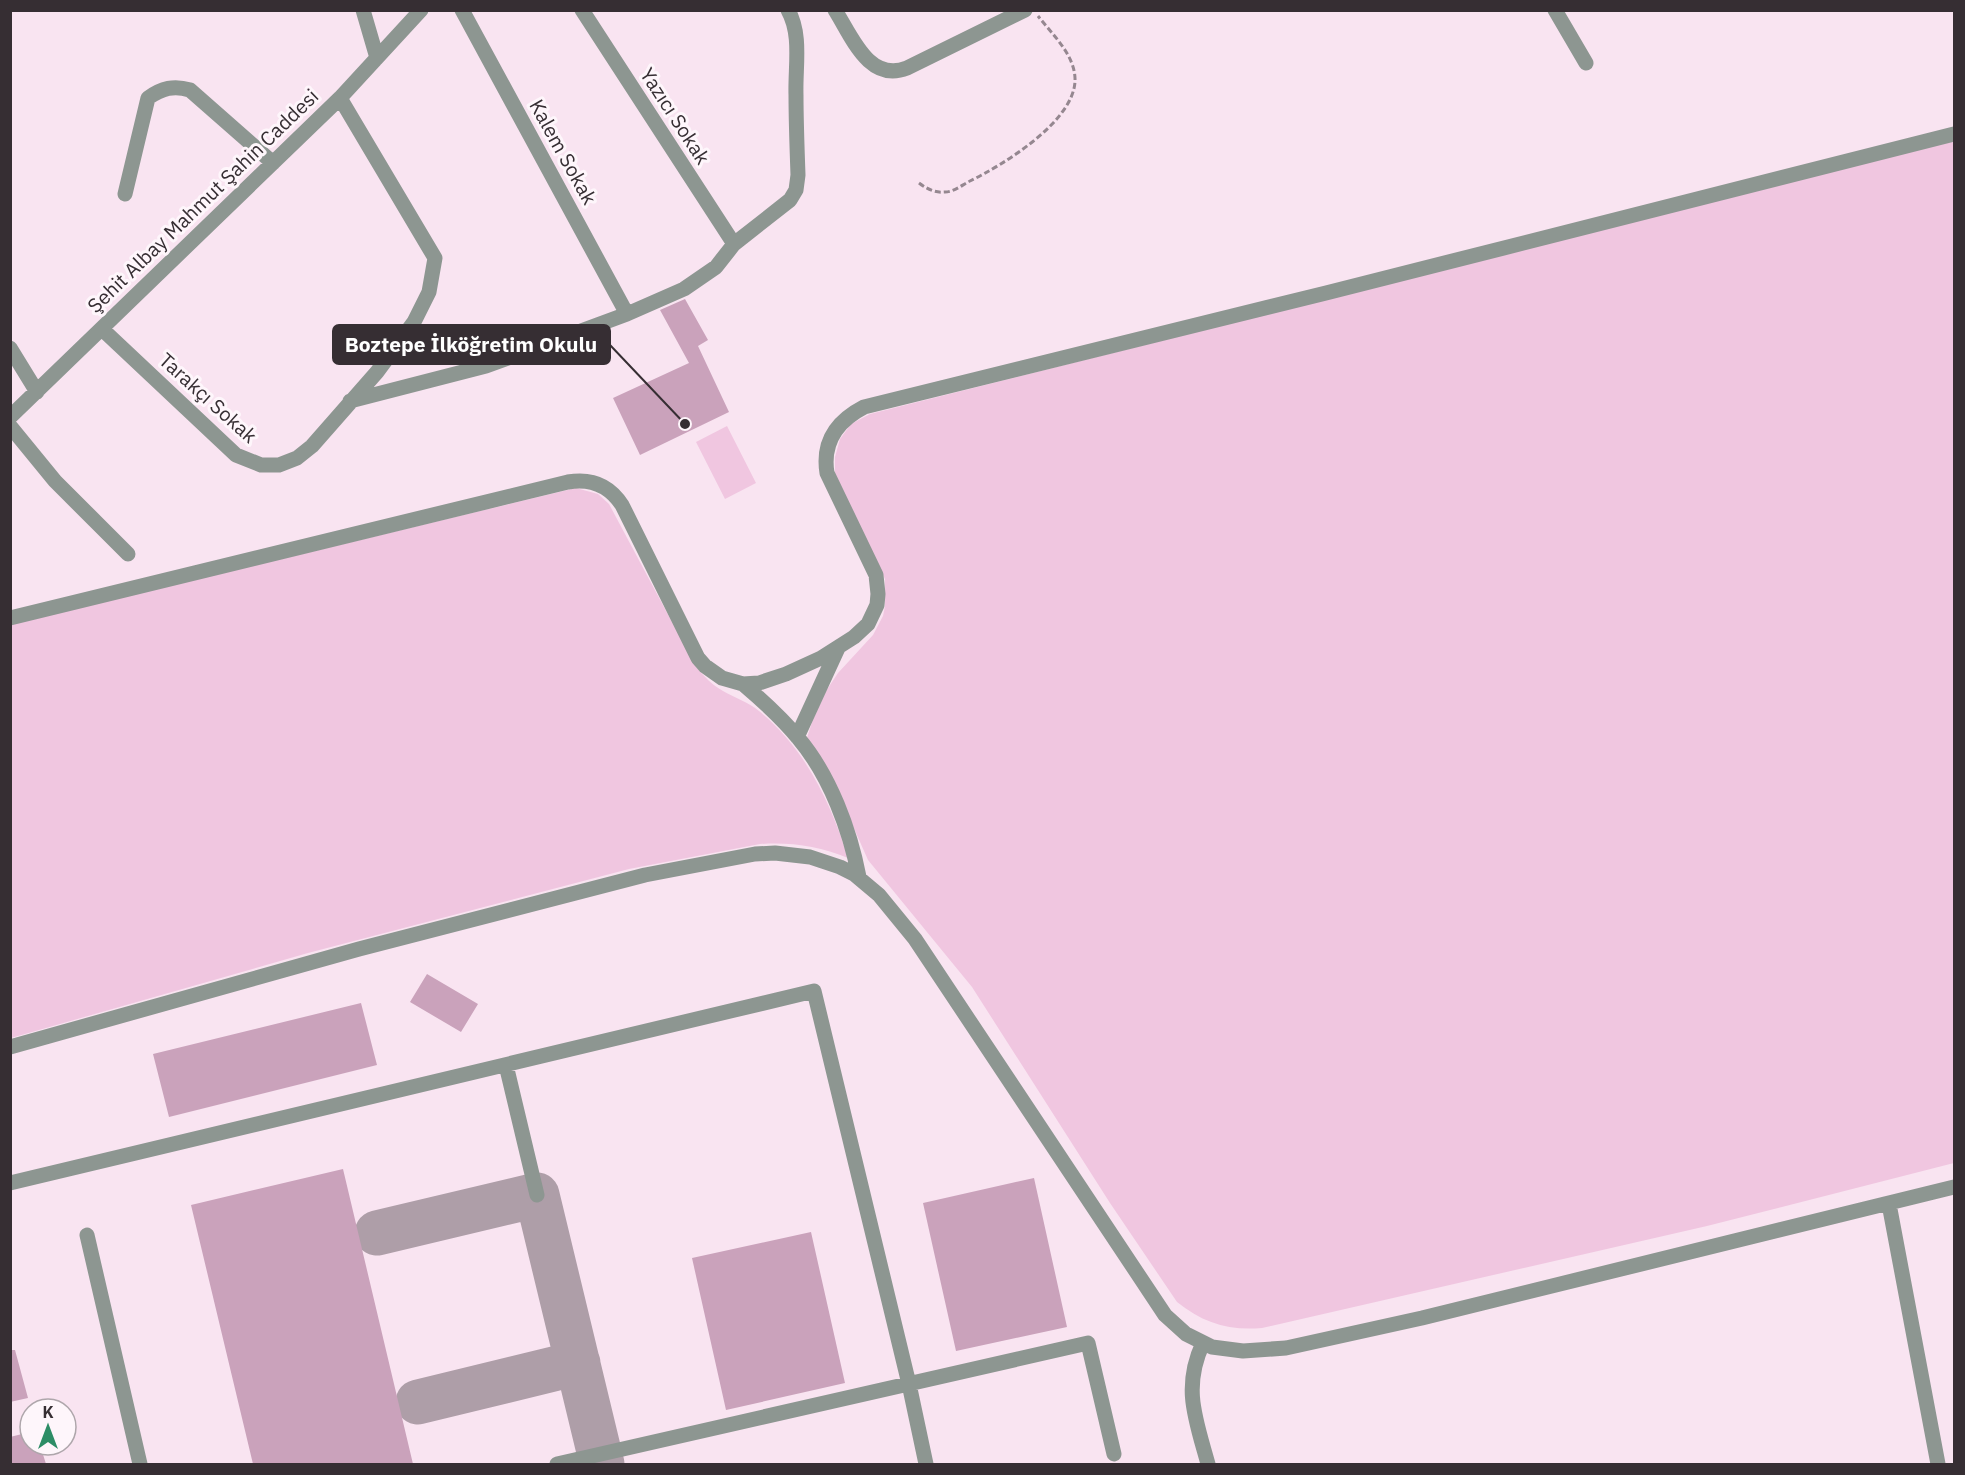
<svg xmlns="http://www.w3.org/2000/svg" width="1965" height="1475" font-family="'IBM Plex Sans',sans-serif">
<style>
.green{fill:#f0c6e0}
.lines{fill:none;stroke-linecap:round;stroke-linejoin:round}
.taxiway{stroke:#ae9ea8;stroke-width:45}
.building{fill:#caa2bb}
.path{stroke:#958790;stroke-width:3;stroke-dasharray:6 3;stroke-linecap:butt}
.minor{stroke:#8d9691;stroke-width:15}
.labels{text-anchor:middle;stroke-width:6;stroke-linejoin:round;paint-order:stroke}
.street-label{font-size:20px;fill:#362e33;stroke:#fef6fb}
.leader{fill:none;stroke:#362e33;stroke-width:2}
.callout-dot{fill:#362e33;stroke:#fef6fb;stroke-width:2}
.callout{fill:#362e33;stroke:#362e33;stroke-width:2}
.callout-label{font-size:21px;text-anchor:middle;font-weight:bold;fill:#fff}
</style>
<rect width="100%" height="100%" fill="#f9e4f1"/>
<path class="green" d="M1954,141V1163L1707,1226L1262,1328C1229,1331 1203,1323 1177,1302L1110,1203L972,987L868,860L837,790L807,738L812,722L826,691L838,673L873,635L883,616L885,606V579L835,474V457L840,439L851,424L870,414Z
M727,426L756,483L725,499L696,442Z
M576,488L598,494L609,504L696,667C704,676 712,685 723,691C735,698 748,702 759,711C805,748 831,803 848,858C819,846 791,842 760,844L629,869L308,953L11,1038V624Z"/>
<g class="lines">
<path class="taxiway" d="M377,1233L537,1195L602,1464
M418,1402L578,1363"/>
</g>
<path class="building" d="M685,299L708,340L698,346L729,412L640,455L613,398L689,363L660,310Z
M427,974L478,1004L461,1032L410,1002Z
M361,1003L377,1065L169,1117L153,1054Z
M343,1169L413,1464H253L191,1205Z
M1034,1178L1067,1327L956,1351L923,1203Z
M811,1232L845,1383L726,1410L692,1258Z
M10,1350H15L28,1398L10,1402Z
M30,1432V1445H40L46,1464H10V1437Z"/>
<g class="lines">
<path class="path" d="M919,183C927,189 935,193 945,192C954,192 962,185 970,181C1003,165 1077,120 1075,78C1074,54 1052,34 1038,16"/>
<path class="minor" d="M363,10L377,58
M462,10L627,314
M582,10L734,244
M835,10C852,37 869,83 907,68L1025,10
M1555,10L1586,63
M125,194L148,98C162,88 174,85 190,90L273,163
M102,329L236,455L261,465H279L297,458L312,446L377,372L414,322L429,292L435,258L340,98
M10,348L37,392
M350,401L486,366L627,314L684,289L716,267L734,244L790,200L796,190L798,175C797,148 796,121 796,95C795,67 802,35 788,10
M10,417L340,98L421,10
M10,426L55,481L128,554
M10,618L568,482C591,478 609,485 622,505L698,658L705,666L722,678L743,684L759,683L786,674L821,658L854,637L868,624L877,605L878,594L876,575L827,473C822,442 837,421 864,407L1326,293L1954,134
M743,684C763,701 782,718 799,739C830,776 850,830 859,877
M797,737L838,648
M10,1047L359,949L645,875L755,854L775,853L810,857L840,867L854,874L879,895L915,939L1165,1315L1186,1334L1212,1347L1243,1351L1286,1348L1422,1318L1954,1187
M506,1065L537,1195
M10,1183L814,991L909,1384L926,1464
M1889,1204L1938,1464
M87,1235L140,1464
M1203,1343C1182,1388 1196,1420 1208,1464
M557,1464L1088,1343L1114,1454"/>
</g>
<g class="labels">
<g class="street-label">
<text transform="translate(675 116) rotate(57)" y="7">Yazıcı Sokak</text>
<text transform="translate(563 152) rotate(61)" y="7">Kalem Sokak</text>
<text transform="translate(203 201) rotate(-44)" y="7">Şehit Albay Mahmut Şahin Caddesi</text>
<text transform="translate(208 398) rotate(42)" y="7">Tarakçı Sokak</text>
</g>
</g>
<path class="leader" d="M685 424L610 345"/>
<circle class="callout-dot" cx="685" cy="424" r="6"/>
<rect class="callout" x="333" y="325" width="277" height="39" rx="6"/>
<g class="callout-label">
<text x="471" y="352">Boztepe İlköğretim Okulu</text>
</g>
<rect width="1965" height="1475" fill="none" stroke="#362e33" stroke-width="24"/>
<g transform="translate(48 1427)"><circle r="28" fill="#fef6fb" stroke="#aea6ab" stroke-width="1.5"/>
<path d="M0-4.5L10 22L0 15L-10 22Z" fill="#2d8d66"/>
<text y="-9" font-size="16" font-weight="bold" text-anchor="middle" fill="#362e33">K</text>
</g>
</svg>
